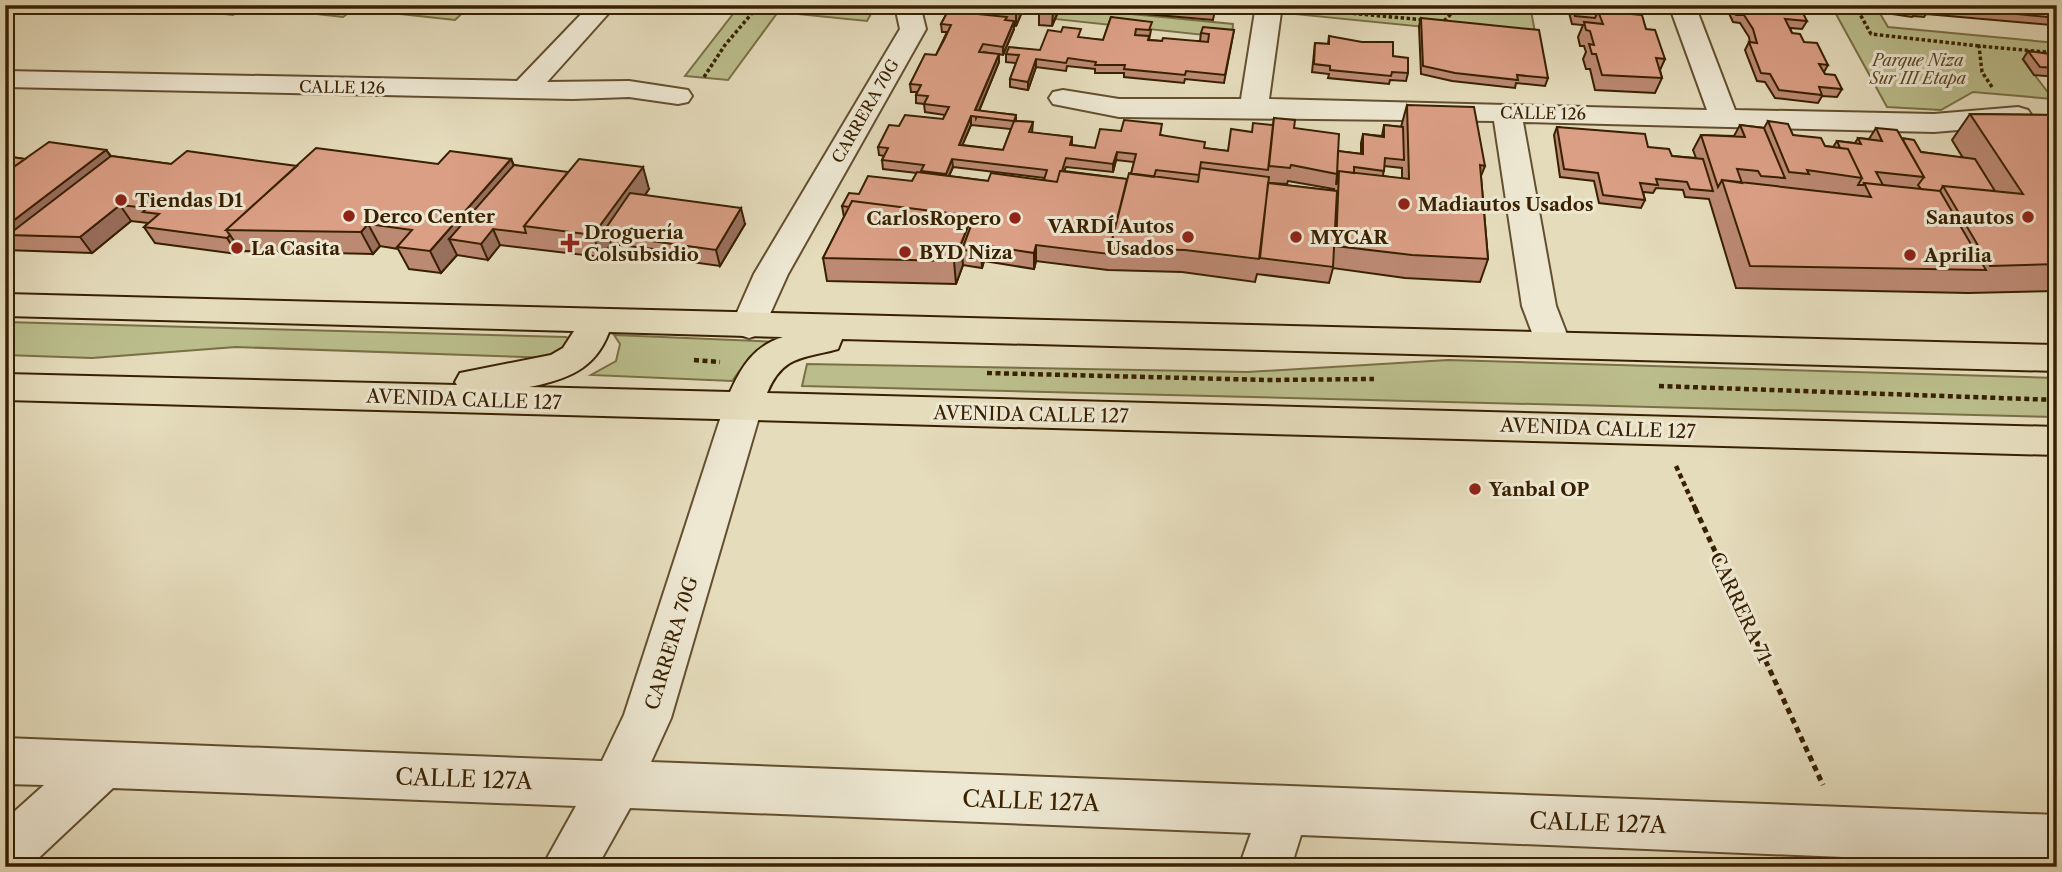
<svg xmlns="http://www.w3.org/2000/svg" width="2062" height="872" font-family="'Libre Caslon Text',serif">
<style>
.green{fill:#bbbe8c;stroke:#7a6f46;stroke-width:2}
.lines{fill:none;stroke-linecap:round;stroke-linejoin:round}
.minor-casing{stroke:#634f2f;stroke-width:4}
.major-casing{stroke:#382000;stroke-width:4}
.path-far2{stroke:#382000;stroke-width:3.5;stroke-dasharray:3.5 2.5;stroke-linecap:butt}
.path-far1{stroke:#382000;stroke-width:4.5;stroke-dasharray:5 3.5;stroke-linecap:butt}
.path{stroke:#382000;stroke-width:5;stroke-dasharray:6 4.5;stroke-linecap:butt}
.minor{fill:#eee8d3;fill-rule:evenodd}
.major{fill:#e5dcbc;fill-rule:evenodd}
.wall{fill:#bc8973;stroke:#382000;stroke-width:2;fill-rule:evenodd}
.shaded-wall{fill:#996f5e;stroke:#382000;stroke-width:2}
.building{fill:#db9f86;stroke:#382000;stroke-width:2;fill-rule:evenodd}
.poi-dot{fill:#8f2418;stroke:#eee8d3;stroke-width:2.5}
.labels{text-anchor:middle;stroke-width:6;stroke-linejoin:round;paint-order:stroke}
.far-park-label{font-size:16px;font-style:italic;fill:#594823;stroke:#eee8d3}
.far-street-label{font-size:16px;fill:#382000;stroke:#eee8d3}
.poi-label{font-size:19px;font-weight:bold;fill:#382000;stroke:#eee8d3;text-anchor:start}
.street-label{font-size:19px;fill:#382000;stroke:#eee8d3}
.near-street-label{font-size:23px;fill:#382000;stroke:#eee8d3}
</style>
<rect width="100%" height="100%" fill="#e5dcbc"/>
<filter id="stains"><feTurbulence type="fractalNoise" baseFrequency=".00286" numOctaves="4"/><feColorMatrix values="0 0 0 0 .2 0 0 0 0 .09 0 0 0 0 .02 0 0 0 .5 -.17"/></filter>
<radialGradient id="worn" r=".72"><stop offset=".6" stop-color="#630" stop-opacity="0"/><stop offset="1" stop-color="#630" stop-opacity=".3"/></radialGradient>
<path class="green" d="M142,5H471L455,20L354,9L343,17L245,6L233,15Z
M740,5H876L867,21L778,12L728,80L685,76Z
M1061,5H1103L1102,11L1233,24L1232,38L1055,19Z
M1297,5H1530L1536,38L1294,14Z
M1831,5H1875L1888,27L2057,43V63L2023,60L2053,99L1973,92L1941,110L1887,107Z
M5,322L566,337L573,341L553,358L236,347L92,358L5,355Z
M614,335L781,342L749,358L732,381L591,375L616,361L620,344Z
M1448,360L2057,378V417L802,386L807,364L1247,372Z"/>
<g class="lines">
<g class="minor-casing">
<path id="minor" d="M590,5H616L547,82L629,81L688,90L692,96L688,102L678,104L629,97L573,99L5,87V71L517,81Z
M920,5L926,29L788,274L761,334L749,338L737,334L731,326L754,274L900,29L895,6Z
M1256,5H1282L1269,99L1707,110L1669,5H1695L1735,110L1934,114L2018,107L2028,110L2032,116L2028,122L2018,125L1934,132L1523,122L1556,306L1571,345L1566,354L1553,357L1540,354L1522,306L1494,121L1119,117L1053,104L1049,98L1053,92L1063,90L1119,99H1241Z
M743,393L756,397L762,407L671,718L651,762L2057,815V865L1895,859V867H1843V857L1301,835L1291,867H1239L1251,833L630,808L597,867H542L576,806L113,788L29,867H5V820L44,785L5,784V738L602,761L624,715L724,407L730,397Z"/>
</g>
<g class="major-casing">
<path id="major" d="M5,294L2057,345V371L842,339L838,349C802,359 783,355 767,393L2057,427V455L5,400V374L457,385L455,382L460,373L551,355L563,348L574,331L5,316ZM609,332L783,337C754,346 742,366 730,392L529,387C565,380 595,370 609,332Z"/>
</g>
<path class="path-far2" d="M1855,5L1871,34L1979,46
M1305,9L1425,20
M1444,21L1460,5
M704,77L725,45L759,5
M1992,87L1982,72L1979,46L2057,53"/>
<path class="path-far1" d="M694,360L720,362
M987,373L1268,380L1374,379
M1659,386L2057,400
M1676,466L1696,510"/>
<path class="path" d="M1695,508L1823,785"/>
<use href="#minor" class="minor"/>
<use href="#major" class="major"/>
</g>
<path class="wall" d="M947,5H1025L1016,26H1014V29L1003,55L983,52L999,62L979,111L1016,115V121L1033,122L1032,133L1072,137V145L1095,148L1161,135L1204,148L1228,151L1252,132L1273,125L1274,118L1338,151L1361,154V143L1363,134L1382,136L1384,125L1401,127L1407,105L1485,166L1481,176L1488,259L1480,282L1405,278L1333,268L1329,283L1257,274L1255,282L1182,272L1108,270L1036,261L1034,269L984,261L982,268L963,265L956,284L827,281L823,258L844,217L842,206L859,194L912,181L917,173L883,169L882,160L884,156L879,155L878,147L899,126L943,119L945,115L925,112L924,104L916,103V95L917,92H911L910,84L936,55L947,32H942L941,24L948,11ZM971,125L1011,129L1003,150L962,145ZM1116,160L1134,162L1131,174L1127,179L1064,171L1066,167L1113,172ZM1384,166L1402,168V179L1383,176ZM953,167L1045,178L1044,180L988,181L949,176ZM1288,181L1334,189V191L1268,183L1287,184Z
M1061,5L1052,26L1039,25V10Z
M1135,5H1216L1213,20L1134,13Z
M1363,5H1417L1416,10Z
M1530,5H1641L1643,10L1641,15L1646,29L1665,59L1660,70L1662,78L1655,93L1595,90L1590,69H1586L1583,59L1586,52L1584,46H1580L1578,37L1583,25L1572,24L1568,9L1547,7L1545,12L1531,11Z
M1728,5H1782L1807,21L1802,29L1790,28L1792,33L1804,42L1828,65L1824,72L1825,74L1842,89L1837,97L1822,96L1818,103L1775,98L1765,82L1757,81L1745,50L1749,42L1750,43L1749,37L1740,23L1733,22L1727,9Z
M1800,5H1835L1833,9Z
M1875,5H2057V23H2053L2051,25L1926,14L1924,17L1913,16L1912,17L1879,12Z
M1111,17L1151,30L1149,40L1162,41H1200L1201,33L1234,30L1224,83L1185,79L1184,83L1124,77V73H1095V69L1067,66L1066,71L1036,67L1028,90L1010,87V79L1016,63L1006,62V54L1040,50L1081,38L1103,40Z
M1421,18L1548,78L1545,86L1516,83L1515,88L1452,81L1421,74L1419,26Z
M1329,36L1393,56L1408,73L1406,81L1390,80L1389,84L1328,78L1329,74L1312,72L1315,43L1328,44Z
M2028,51L2057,55V77L2034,75L2023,59Z
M1970,114L2057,115V291L1968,293L1736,288L1709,199L1685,197L1683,190L1656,188L1653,193L1643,192L1645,200L1641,208L1599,203L1594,181L1560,177L1554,135L1557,127L1648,147L1672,156L1696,158L1693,150L1701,135L1734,136L1740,125L1764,128L1768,121L1793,135L1825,146L1833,147L1837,141L1855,143L1858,138L1869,139L1876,128L1902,139L1921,152L1963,158L1952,140Z
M106,150L111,156L171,164L297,166L438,164L511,159L514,165L649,189L645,195L745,224L720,266L656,257L653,249L611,244L601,257L500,245L488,260L457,255L441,273L409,269L398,249L380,246L373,254L241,251L237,254L155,243L144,227L148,223L131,221L92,253L5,250V156L25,159Z"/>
<path class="shaded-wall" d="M1018,5H1025L1016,26V11Z
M1055,5H1061L1052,26L1053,11Z
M1014,21V29L1003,55V47Z
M999,54V62L976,118L975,110Z
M1036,59V67L1028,90V82Z
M971,116V125L959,153V145Z
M106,150L122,172L8,235L5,231V227Z
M1117,152L1116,160L1113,172V164Z
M511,159L520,181L449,239L457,255L441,273L430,251Z
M952,159L953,167L946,182V174Z
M643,167L649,189L621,230L606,228L611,244L601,257L593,235Z
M120,205L131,221L92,253L80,237Z
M741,208L745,224L720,266L716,250Z
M972,216L973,239L962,250L963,265L956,284L954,261Z
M368,224L380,246L373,254L361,232Z
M493,229L500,245L488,260L481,244Z
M230,235L241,251L237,254L227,238Z
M983,245L984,261L982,268L981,252Z
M1036,245V261L1034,269V253Z"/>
<path class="building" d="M960,5H1018L1016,11Z
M1041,5H1055L1053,11L1039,10Z
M1572,5H1641L1643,10L1635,9L1636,14L1598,11L1595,18L1575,16Z
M1732,5H1782L1800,7L1807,21L1785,19L1792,33L1800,34L1804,42L1817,43L1828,65L1819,64L1825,74L1835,75L1842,89L1819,87L1822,95L1779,90L1770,74L1761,73L1749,42L1757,43L1753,29L1744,15H1736Z
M1888,5H1941L1942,7L1927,6L1929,9L1915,8L1916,10Z
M2008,5H2056L2057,7V15H2054L2057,18L2005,13L2009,6Z
M948,11L1007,17L1005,20L1014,21L1003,47L983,44L979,52L999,54L975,110L1016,115L1014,121L1033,122L1029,132L1072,137L1070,145L1095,148L1100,129L1121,131L1124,120L1162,124L1160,135L1205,142L1204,148L1228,151L1231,129L1252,132L1253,123L1273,125L1268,170L1201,162L1199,175L1156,170L1154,177L1131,174L1136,154L1117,152L1113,164L1066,158L1062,171H1060L1057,182L1044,180L1047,170L952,159L946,174L921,171L924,165L882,160L888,148L878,147L889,125L899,126L905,115L943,119L949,107L924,104L928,96L916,95L921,85L910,84L925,54L936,55L944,40L951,25L941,24ZM971,116L1014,121L1003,150L959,145Z
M1598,11L1642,15L1646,29L1655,30L1665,59L1656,58L1662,78L1602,75L1596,54H1592L1589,44L1594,45L1590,31L1586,30L1584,22L1603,24Z
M1111,17L1152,22L1149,30L1136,29L1135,35L1149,36L1148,40L1162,41L1163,38L1208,42L1209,34L1201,33L1203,27L1234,30L1225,75L1186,71L1185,75L1124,69L1125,65H1095L1096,62L1068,58L1066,63L1036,59L1028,82L1010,79L1019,55L1006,54L1009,47L1040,50L1048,30L1061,32L1063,27L1081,29L1078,37L1103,40Z
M1421,18L1539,30L1548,78L1517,75L1518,80L1455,73L1423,66Z
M1329,36L1362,42H1393V56L1408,58V73L1392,72L1391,76L1330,70V66L1314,64L1315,43L1329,44Z
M2028,51L2057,55V68L2040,67Z
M1407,105L1474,107L1485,166L1480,165L1488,259L1412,255L1336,246L1339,171L1409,179Z
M1970,114L2057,115V264L1990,266L1943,186L2023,194Z
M1274,118L1295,120L1294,128L1339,134L1337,174L1291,165L1290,168L1269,166Z
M1768,121L1788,124L1793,135L1821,138L1825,146L1848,149L1862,178L1807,170L1809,174L1789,172Z
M1384,125L1403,127L1404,160L1385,158L1384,171L1354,167V173L1339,171L1336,185L1337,174L1338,151L1363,154V134L1384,137Z
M1740,125L1764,128L1785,178L1761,176L1758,171L1737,169L1742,183L1722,180L1718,187L1701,135L1745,137Z
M1557,127L1645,134L1648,147L1669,149L1672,156L1703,159L1713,191L1690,189L1687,182L1656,179L1658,185L1640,183L1645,200L1603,195L1598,173L1564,169Z
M1876,128L1897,130L1924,177L1876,172L1883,185L1864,183L1863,185H1858L1862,178L1848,149L1840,148L1837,141L1861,144L1858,138L1882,141Z
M1902,138L1914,140L1921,152L1975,159L1995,191L1943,186L1940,191L1921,189L1918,185L1924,177Z
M49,142L106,150L5,227V173Z
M316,148L438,164L450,151L511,159L430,251L397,247L412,230L368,224L361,232L226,230Z
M187,151L297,166L226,230L230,235L227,238L144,227L159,214L143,212L147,208L120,205L80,237L8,235L111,156L171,164Z
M5,156L25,159L5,173Z
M579,159L643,167L593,235L524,226Z
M514,165L568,172L524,226L526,233L493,229L481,244L449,239Z
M1200,168L1269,177L1259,259L1185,250L1110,248L1129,173L1198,182Z
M1060,171L1127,179L1110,248L1109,254L1036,245L1034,253L983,245L981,252L962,250L972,223V216L852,201L849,207L842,206L849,193L859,194L868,176L912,181L917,172L988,181L991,173L1057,182Z
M1722,180L1871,197L1864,183L1940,191L1986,270L1750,266Z
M1268,183L1337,191L1333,267L1260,258Z
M630,193L741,208L716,250L651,241L655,234L606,228Z
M852,201L972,216L954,261L823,258Z"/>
<g class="poi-dot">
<circle cx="121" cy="200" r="7"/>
<circle cx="1404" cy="204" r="7"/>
<circle cx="349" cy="216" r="7"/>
<circle cx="2028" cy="217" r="7"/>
<circle cx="1015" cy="218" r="7"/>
<circle cx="1188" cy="237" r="7"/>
<circle cx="1296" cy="237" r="7"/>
<path d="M566.5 232.5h7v7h7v7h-7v7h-7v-7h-7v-7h7z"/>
<circle cx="237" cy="248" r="7"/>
<circle cx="905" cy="252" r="7"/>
<circle cx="1910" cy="255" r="7"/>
<circle cx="1475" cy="489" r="7"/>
</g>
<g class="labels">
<g class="far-park-label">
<text x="1918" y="66">Parque Niza<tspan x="1918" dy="18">Sur III Etapa</tspan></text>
</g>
<g class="far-street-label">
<text transform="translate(342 87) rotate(1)" y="6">CALLE 126</text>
<text transform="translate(865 111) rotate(-60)" y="6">CARRERA 70G</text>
<text transform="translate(1543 113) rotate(1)" y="6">CALLE 126</text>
</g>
<g class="poi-label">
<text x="135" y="207">Tiendas D1</text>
<text x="1418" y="211">Madiautos Usados</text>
<text x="363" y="223">Derco Center</text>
<text x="2014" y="224" text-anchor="end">Sanautos</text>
<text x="1001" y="225" text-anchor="end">CarlosRopero</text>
<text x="1174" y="233" text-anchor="end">VARDÍ Autos<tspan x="1174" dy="22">Usados</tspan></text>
<text x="584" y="239">Droguería<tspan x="584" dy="22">Colsubsidio</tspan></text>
<text x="1310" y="244">MYCAR</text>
<text x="251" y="255">La Casita</text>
<text x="919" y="259">BYD Niza</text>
<text x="1924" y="262">Aprilia</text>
<text x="1489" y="496">Yanbal OP</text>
</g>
<g class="street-label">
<text transform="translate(464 399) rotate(2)" y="7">AVENIDA CALLE 127</text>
<text transform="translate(1031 414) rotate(1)" y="7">AVENIDA CALLE 127</text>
<text transform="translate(1598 428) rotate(2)" y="7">AVENIDA CALLE 127</text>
<text transform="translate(1741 607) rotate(65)" y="7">CARRERA 71</text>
<text transform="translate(671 643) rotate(-73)" y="7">CARRERA 70G</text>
</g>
<g class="near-street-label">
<text transform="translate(464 779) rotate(2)" y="8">CALLE 127A</text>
<text transform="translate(1031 801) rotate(2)" y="8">CALLE 127A</text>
<text transform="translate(1598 823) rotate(2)" y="8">CALLE 127A</text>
</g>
</g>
<rect width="2062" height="872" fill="none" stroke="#e5dcbc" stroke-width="28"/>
<rect x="7" y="7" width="2048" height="858" fill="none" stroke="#382000" stroke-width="3.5"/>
<rect x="14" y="14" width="2034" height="844" fill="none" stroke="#382000" stroke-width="2"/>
<rect width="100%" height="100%" filter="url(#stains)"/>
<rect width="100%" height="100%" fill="url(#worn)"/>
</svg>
